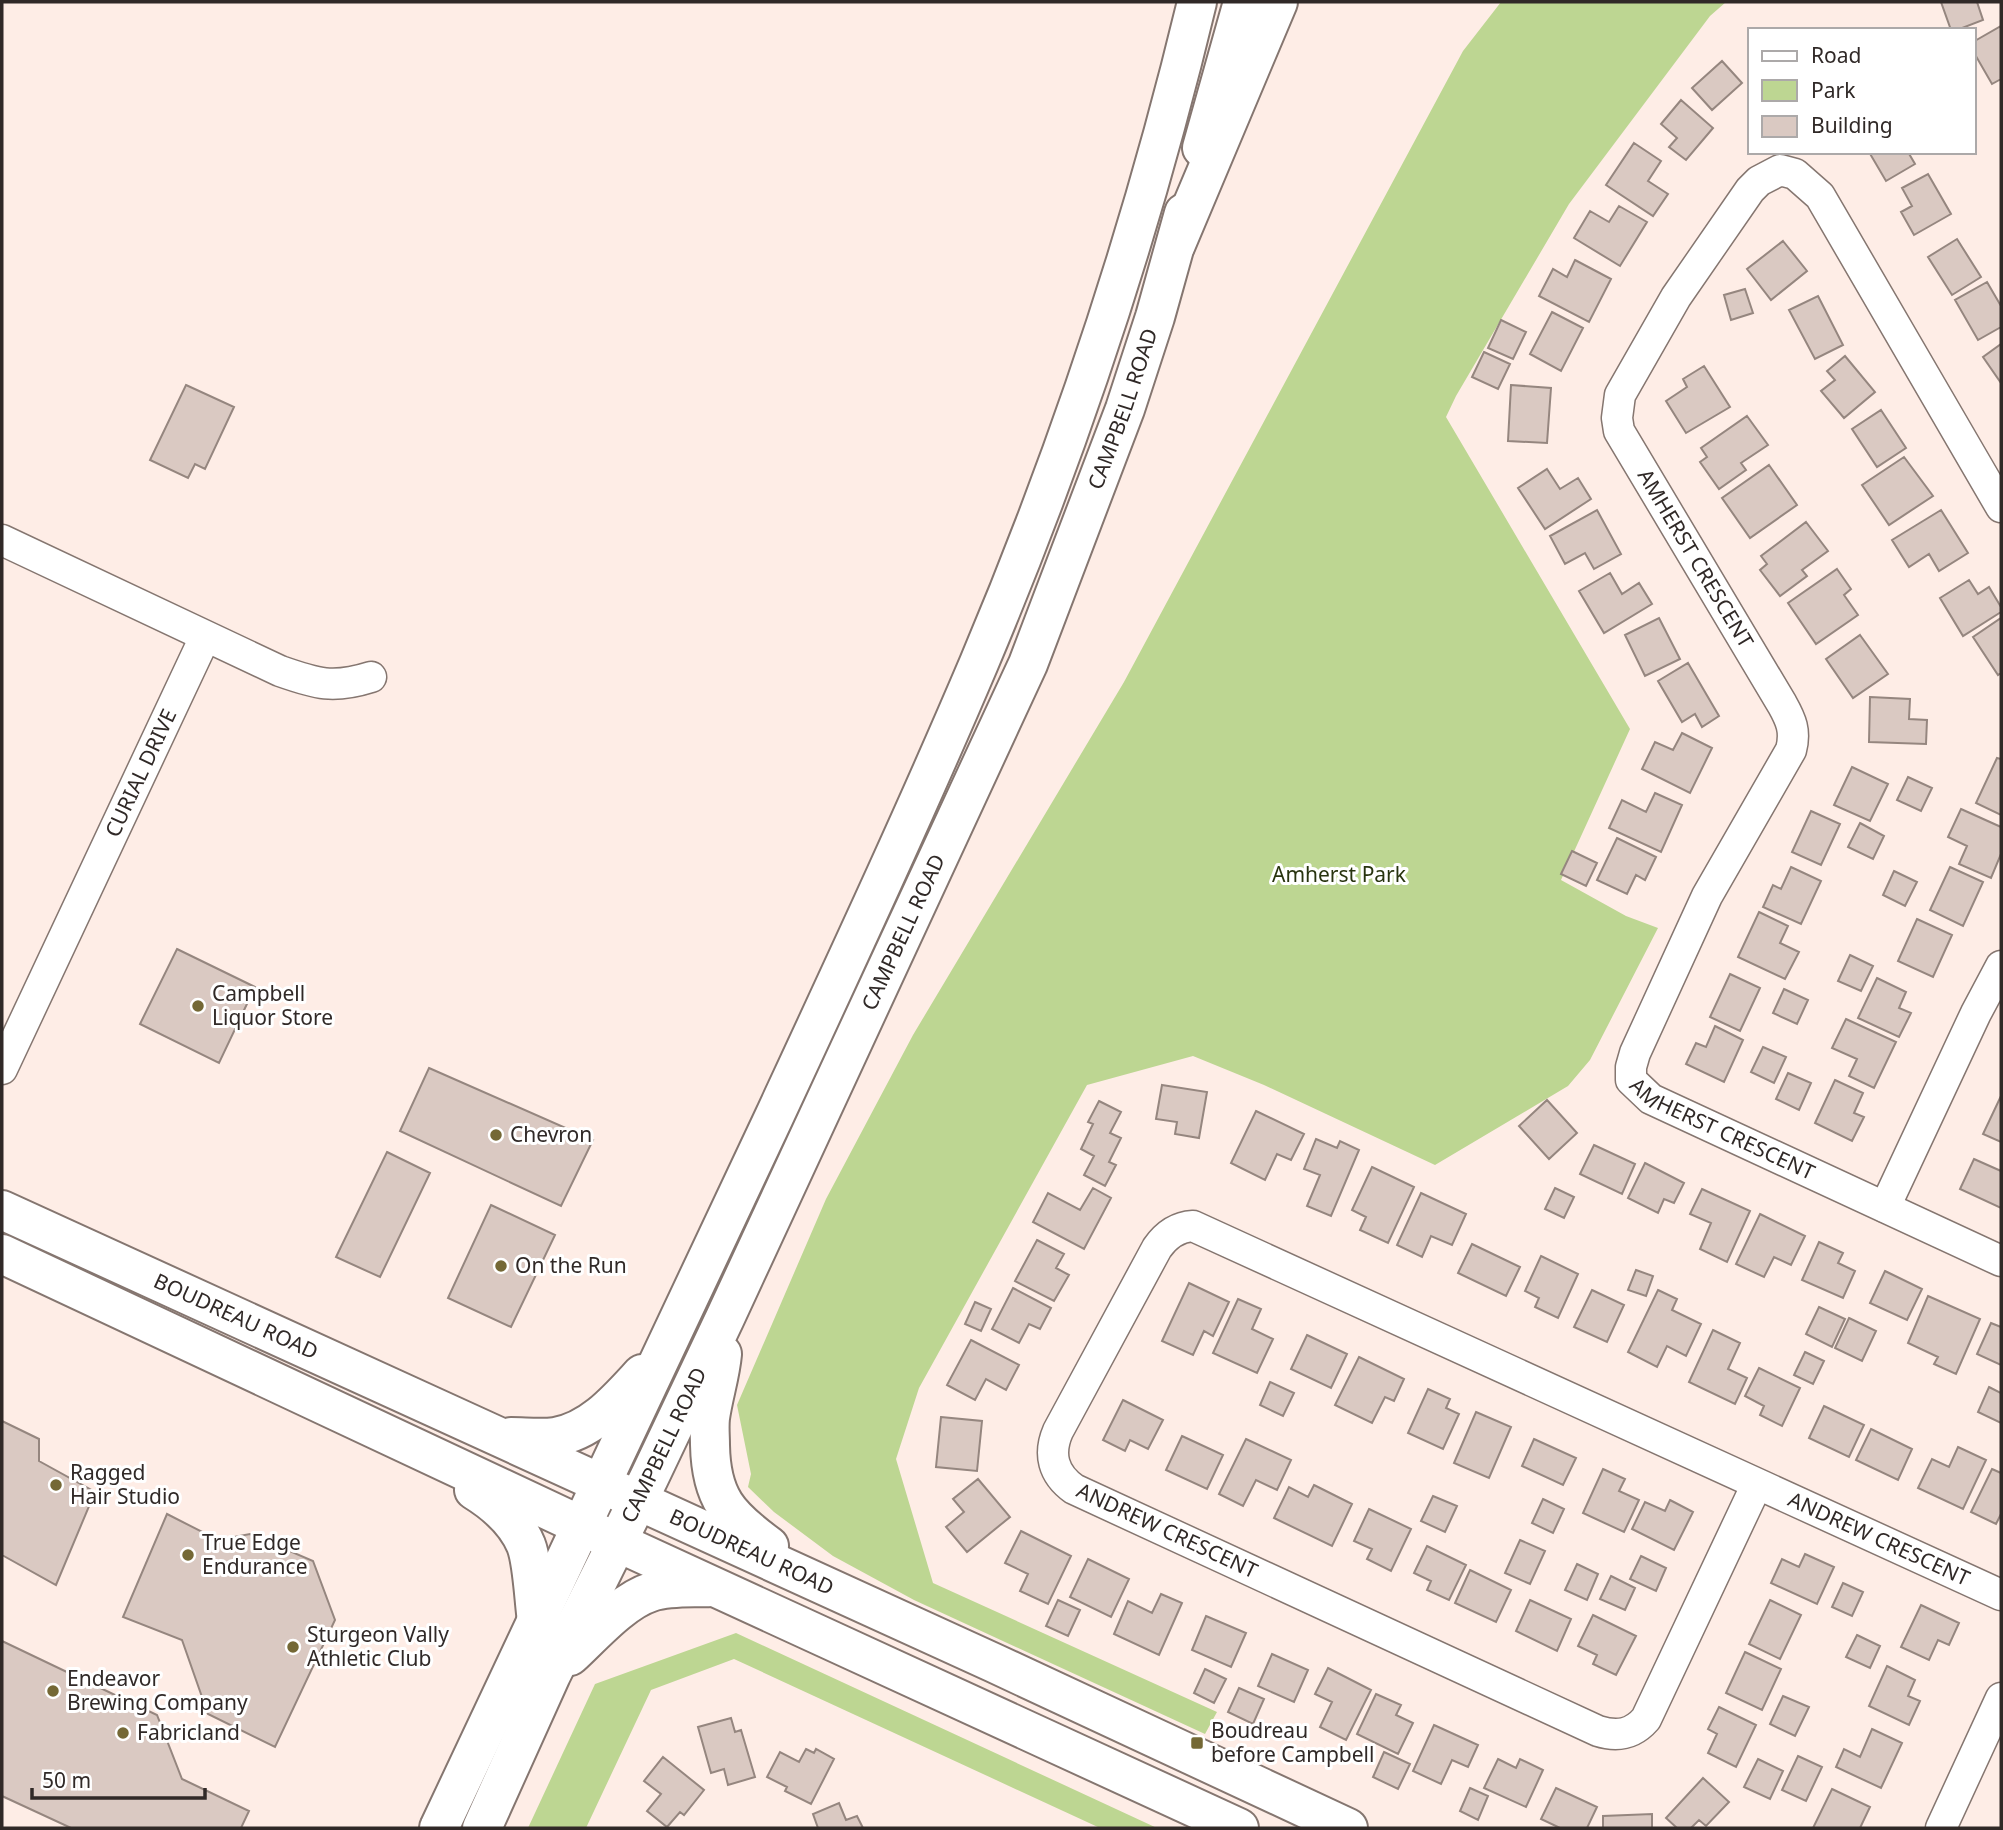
<svg xmlns="http://www.w3.org/2000/svg" width="2003" height="1830" font-family="'Noto Sans',sans-serif">
<style>
.green{fill:#bdd692}
.building{fill:#dac9c2;stroke:#95867f;stroke-width:2}
.lines{fill:none;stroke-linecap:round;stroke-linejoin:round}
.minor-casing{stroke:#857670;stroke-width:33}
.major-casing{stroke:#857670;stroke-width:42}
.highway-casing{stroke:#857670;stroke-width:42}
.minor{stroke:#fff;stroke-width:30}
.major{stroke:#fff;stroke-width:38}
.highway{stroke:#fff;stroke-width:38}
.poi-dot{fill:#746835;stroke:#fff;stroke-width:2.5}
.labels{text-anchor:middle;stroke-width:6;stroke-linejoin:round;paint-order:stroke}
.street-label{font-size:21px;fill:#302927;stroke:#fff}
.park-label{font-size:21px;fill:#28340f;stroke:#fff}
.poi-label{font-size:21px;fill:#302927;stroke:#fff;text-anchor:start}
</style>
<rect width="100%" height="100%" fill="#feede6"/>
<path class="green" d="M1501,2H1726L1710,16L1569,204L1456,396L1446,417L1630,729L1561,880L1626,916L1658,928L1590,1060L1568,1086L1435,1165L1264,1085L1193,1056L1087,1085L919,1388L896,1459L933,1583L1217,1712L1205,1734L914,1600L833,1556L774,1512L748,1487L751,1474L737,1405L826,1199L913,1035L1124,682L1463,51Z
M736,1633L1157,1828H1100L734,1659L651,1690L586,1828H528L595,1684Z"/>
<path class="building" d="M1941,2H1977L1983,20L1957,30H1951Z
M2001,26V79L1992,84L1973,51V42Z
M1722,61L1742,83L1712,110L1692,88Z
M1681,100L1713,128L1686,160L1669,147L1677,138L1661,124Z
M1634,143L1661,161L1648,181L1668,194L1653,216L1606,185Z
M1869,152H1908L1915,164L1886,181Z
M1928,174L1951,214L1914,235L1901,212L1912,206L1902,188Z
M1619,206L1647,222L1620,266L1574,238L1590,211L1609,222Z
M1957,239L1981,277L1952,295L1928,257Z
M1783,241L1807,271L1771,300L1747,269Z
M1575,260L1611,279L1589,322L1539,296L1553,269L1567,277Z
M1987,282L2001,306V327L1978,340L1955,300Z
M1745,289L1753,313L1731,320L1724,295Z
M1818,296L1843,345L1815,359L1789,310Z
M1552,312L1583,328L1561,371L1530,354Z
M1501,320L1526,332L1513,359L1488,348Z
M2001,344V383L1983,357Z
M1484,352L1510,364L1498,389L1472,377Z
M1845,356L1875,392L1844,418L1821,391L1835,380L1827,371Z
M1704,366L1730,407L1686,433L1666,401L1687,387L1683,379Z
M186,385L234,407L205,469L195,464L188,478L150,460Z
M1511,385L1551,388L1547,443L1508,441Z
M1881,410L1906,448L1877,467L1852,429Z
M1747,416L1768,445L1741,463L1746,470L1719,489L1700,462L1707,457L1701,448Z
M1904,457L1933,496L1889,525L1862,485Z
M1769,465L1797,505L1750,538L1722,498Z
M1547,469L1560,489L1578,478L1591,499L1545,529L1518,488Z
M1597,510L1621,554L1594,569L1585,553L1565,564L1550,536Z
M1941,510L1968,553L1939,571L1929,554L1909,567L1892,540Z
M1806,522L1828,551L1802,570L1807,576L1780,596L1760,570L1767,564L1761,556Z
M1837,569L1851,589L1844,595L1858,615L1816,644L1788,603Z
M1610,573L1622,594L1639,583L1652,604L1604,633L1579,591Z
M1969,580L1978,594L1989,587L2001,607V612L1963,636L1940,598Z
M1659,618L1680,659L1645,676L1625,635Z
M2001,618V673L1998,675L1973,637Z
M1860,635L1888,674L1853,698L1826,659Z
M1688,663L1719,716L1702,727L1695,714L1682,722L1658,681Z
M1870,697L1910,699L1909,719L1927,720L1926,744L1869,742Z
M1682,733L1712,748L1690,793L1642,769L1655,742L1673,750Z
M1997,758L2001,759V815L1976,803Z
M1852,767L1888,784L1870,821L1834,805Z
M1908,777L1932,788L1921,811L1897,800Z
M1655,793L1682,805L1661,852L1609,828L1622,800L1646,812Z
M1961,809L2001,827V854L1991,878L1959,864L1967,846L1948,837Z
M1811,811L1840,824L1821,865L1792,852Z
M1860,823L1884,836L1873,859L1848,847Z
M1617,838L1656,857L1645,880L1636,875L1627,894L1597,880Z
M1572,851L1597,863L1586,886L1561,874Z
M1791,867L1821,881L1801,924L1763,907L1773,885L1781,889Z
M1950,867L1983,882L1963,926L1930,910Z
M1894,871L1917,882L1905,906L1883,895Z
M1759,912L1788,926L1780,943L1799,952L1785,979L1738,957Z
M1917,919L1952,935L1933,977L1898,961Z
M177,949L255,987L219,1063L140,1024Z
M1850,955L1873,966L1861,991L1838,981Z
M1730,974L1760,988L1740,1031L1710,1017Z
M1877,978L1906,992L1899,1008L1911,1013L1899,1037L1858,1018Z
M1784,989L1808,1000L1797,1024L1773,1013Z
M1846,1019L1896,1042L1874,1088L1849,1076L1857,1059L1832,1048Z
M1715,1026L1743,1040L1724,1082L1686,1064L1696,1043L1706,1047Z
M1763,1047L1786,1057L1774,1083L1751,1072Z
M429,1068L593,1140L561,1206L400,1131Z
M1788,1073L1811,1083L1799,1110L1776,1099Z
M1835,1080L1863,1093L1854,1113L1864,1117L1852,1141L1815,1123Z
M1162,1085L1207,1092L1199,1138L1175,1134L1177,1122L1156,1119Z
M2001,1096V1142L1983,1134Z
M1547,1100L1577,1133L1549,1159L1519,1126Z
M1099,1101L1121,1112L1110,1133L1121,1138L1109,1162L1116,1165L1105,1186L1084,1175L1094,1156L1081,1149L1093,1124L1088,1122Z
M1256,1111L1304,1134L1291,1160L1277,1154L1265,1180L1231,1163Z
M1316,1139L1337,1148L1340,1141L1359,1150L1331,1216L1307,1206L1320,1175L1304,1169Z
M1594,1145L1635,1164L1622,1194L1580,1174Z
M387,1152L430,1173L380,1277L336,1257Z
M1974,1159L2001,1171V1208L1960,1189Z
M1645,1163L1684,1183L1674,1203L1664,1199L1658,1213L1628,1198Z
M1372,1167L1414,1187L1388,1243L1360,1230L1366,1217L1352,1210Z
M1093,1188L1111,1198L1084,1249L1033,1222L1048,1193L1080,1210Z
M1555,1188L1574,1197L1564,1218L1545,1209Z
M1702,1189L1750,1211L1727,1262L1700,1249L1711,1223L1690,1214Z
M1421,1193L1466,1214L1452,1245L1431,1236L1422,1257L1397,1245Z
M491,1205L555,1235L511,1327L448,1298Z
M1760,1214L1805,1236L1791,1265L1774,1257L1764,1277L1736,1264Z
M1037,1240L1064,1254L1056,1268L1069,1275L1054,1301L1015,1281Z
M1819,1242L1843,1253L1838,1263L1855,1271L1843,1298L1802,1280Z
M1472,1244L1520,1267L1506,1296L1458,1273Z
M1541,1256L1578,1274L1558,1318L1535,1307L1539,1298L1525,1291Z
M1636,1270L1653,1276L1646,1296L1628,1290Z
M1885,1271L1922,1289L1907,1320L1870,1303Z
M1189,1283L1229,1302L1213,1336L1204,1331L1193,1355L1162,1341Z
M1013,1288L1051,1308L1040,1329L1029,1324L1019,1343L992,1329Z
M1592,1290L1624,1305L1607,1342L1574,1327Z
M1658,1290L1677,1299L1672,1310L1701,1324L1686,1356L1667,1346L1657,1367L1628,1352Z
M1928,1296L1980,1319L1956,1374L1934,1364L1938,1357L1908,1343Z
M1238,1299L1261,1309L1252,1329L1273,1339L1257,1373L1213,1353Z
M975,1302L991,1309L981,1331L965,1324Z
M1819,1307L1845,1319L1832,1347L1806,1334Z
M1849,1318L1876,1331L1862,1361L1835,1348Z
M1991,1323L2001,1327V1365L1977,1354Z
M1713,1330L1740,1343L1728,1369L1747,1378L1735,1404L1689,1382Z
M1307,1335L1347,1354L1331,1388L1291,1369Z
M971,1340L1019,1365L1006,1390L986,1379L975,1400L947,1385Z
M1805,1352L1824,1361L1813,1384L1794,1375Z
M1359,1357L1404,1379L1394,1401L1385,1397L1372,1423L1335,1405Z
M1759,1368L1800,1388L1782,1426L1760,1415L1764,1406L1745,1396Z
M1270,1382L1294,1393L1283,1416L1260,1405Z
M1989,1387L2001,1393V1423L1978,1412Z
M1428,1389L1450,1399L1446,1408L1459,1414L1443,1449L1408,1433Z
M1123,1400L1163,1420L1148,1449L1130,1440L1125,1451L1103,1440Z
M1824,1406L1864,1425L1849,1457L1809,1438Z
M1476,1412L1511,1427L1489,1478L1454,1463Z
M941,1417L982,1421L977,1471L936,1467Z
M2,1421L39,1439V1461L95,1492L56,1585L2,1555Z
M1871,1429L1912,1449L1898,1480L1856,1460Z
M1182,1436L1223,1455L1207,1489L1166,1470Z
M1246,1439L1291,1460L1277,1490L1256,1480L1243,1506L1219,1494Z
M1534,1439L1576,1458L1563,1485L1522,1466Z
M1958,1447L1986,1460L1963,1509L1918,1488L1932,1459L1949,1467Z
M1603,1469L1625,1479L1619,1491L1639,1500L1624,1532L1583,1513Z
M1992,1469L2001,1473V1514L1996,1524L1971,1512Z
M978,1479L1010,1517L967,1552L946,1527L964,1512L953,1499Z
M1314,1485L1352,1504L1332,1546L1274,1518L1289,1487L1308,1497Z
M1433,1496L1457,1506L1445,1532L1421,1521Z
M1543,1499L1564,1509L1553,1533L1532,1523Z
M1670,1500L1693,1512L1674,1550L1632,1529L1645,1502L1665,1511Z
M1369,1509L1411,1529L1391,1571L1367,1559L1372,1549L1354,1541Z
M167,1514L218,1540L250,1534L313,1561L335,1620L275,1747L208,1714L182,1640L123,1617Z
M1021,1531L1071,1556L1048,1604L1020,1591L1028,1574L1005,1563Z
M1520,1540L1545,1551L1530,1584L1505,1573Z
M1427,1546L1466,1565L1449,1600L1427,1590L1431,1581L1414,1573Z
M1805,1554L1834,1567L1817,1604L1771,1583L1782,1559L1799,1567Z
M1641,1556L1666,1568L1656,1591L1630,1579Z
M1088,1559L1129,1579L1111,1617L1070,1597Z
M1577,1564L1598,1574L1587,1600L1565,1590Z
M1470,1570L1511,1590L1496,1622L1455,1603Z
M1611,1576L1635,1588L1625,1610L1600,1599Z
M1843,1583L1863,1592L1852,1616L1832,1607Z
M1161,1594L1182,1603L1159,1655L1114,1634L1128,1601L1152,1613Z
M1058,1600L1080,1610L1068,1636L1046,1626Z
M1530,1600L1571,1619L1557,1651L1516,1631Z
M1770,1600L1801,1615L1780,1659L1749,1644Z
M1921,1605L1959,1623L1949,1645L1938,1640L1929,1660L1901,1647Z
M1593,1615L1636,1636L1616,1675L1593,1664L1597,1655L1578,1646Z
M1206,1616L1246,1633L1231,1667L1192,1650Z
M1857,1635L1880,1646L1870,1668L1846,1657Z
M2,1641L157,1715L182,1779L249,1811L241,1828H71L2,1796Z
M1745,1652L1781,1669L1762,1710L1726,1693Z
M1272,1654L1308,1670L1294,1702L1258,1686Z
M1887,1666L1915,1680L1908,1696L1920,1701L1909,1725L1869,1706Z
M1328,1668L1371,1690L1346,1740L1320,1727L1332,1702L1315,1694Z
M1205,1669L1226,1679L1214,1703L1194,1693Z
M1239,1688L1264,1699L1253,1724L1228,1712Z
M1376,1694L1401,1705L1396,1715L1413,1723L1398,1754L1357,1734Z
M1783,1696L1809,1707L1795,1736L1770,1724Z
M1719,1707L1756,1725L1736,1767L1708,1753L1717,1734L1708,1729Z
M731,1718L735,1732L741,1730L755,1777L728,1785L724,1769L711,1773L698,1727Z
M1434,1725L1478,1745L1468,1767L1452,1760L1441,1784L1413,1771Z
M1872,1729L1902,1743L1881,1788L1836,1767L1844,1749L1860,1757Z
M806,1749L814,1753L816,1749L834,1759L811,1804L785,1791L787,1787L767,1777L780,1752L799,1762Z
M1384,1752L1410,1764L1398,1789L1373,1777Z
M1798,1756L1822,1767L1806,1801L1782,1790Z
M663,1757L704,1790L684,1815L680,1812L667,1827L647,1811L661,1794L644,1781Z
M1498,1759L1516,1768L1520,1759L1543,1770L1526,1807L1484,1788Z
M1758,1759L1783,1771L1770,1799L1744,1787Z
M1703,1778L1729,1802L1706,1826L1699,1820L1691,1828H1677L1666,1818Z
M1470,1788L1488,1796L1478,1820L1460,1811Z
M1556,1788L1597,1807L1587,1828H1560L1541,1819Z
M1832,1789L1870,1807L1860,1828H1813Z
M839,1803L846,1820L857,1816L863,1828H818L813,1814Z
M1652,1814V1828H1603V1816Z"/>
<g class="lines">
<g class="minor-casing">
<g id="minor">
<path id="s1" d="M2001,507L1820,196L1795,174L1780,170L1759,181L1750,190L1676,297L1620,395L1617,418L1619,431L1782,704C1791,720 1796,731 1791,750L1707,896L1635,1053L1631,1067V1080L1651,1099L2001,1261"/>
<path d="M2,540L280,671C317,684 333,689 371,677"/>
<path id="s2" d="M2,1069L205,637"/>
<path d="M1885,1207L1976,1013L2001,966"/>
<path id="s3" d="M1757,1484L1646,1719C1632,1735 1617,1737 1598,1731L1074,1489C1053,1474 1048,1454 1058,1431L1157,1248C1166,1235 1177,1227 1193,1226L2001,1595"/>
<path d="M1941,1828L2001,1698"/>
</g>
</g>
<g class="major-casing">
<g id="major">
<path d="M1202,148L1243,2"/>
<path id="s4" d="M2,1210L994,1663L1348,1828"/>
<path d="M2,1254L582,1526L1239,1828"/>
<path d="M722,1354C720,1376 713,1396 710,1418C709,1427 710,1436 710,1445C711,1498 728,1516 769,1546"/>
<path d="M511,1437C525,1437 541,1439 555,1437C592,1431 618,1400 642,1374"/>
<path d="M474,1490C495,1503 516,1521 526,1545C533,1563 534,1601 537,1621"/>
<path d="M570,1656C592,1636 622,1601 651,1592C669,1586 692,1588 711,1587"/>
<path d="M439,1828C551,1591 663,1354 774,1117C844,966 914,816 979,663C1069,450 1143,227 1197,2"/>
<path id="s5" d="M482,1828L551,1675L649,1478L725,1318L1028,664L1125,409L1155,317L1184,213"/>
</g>
</g>
<g class="highway-casing">
<path id="highway" d="M1176,244L1278,2"/>
</g>
<use href="#minor" class="minor"/>
<use href="#major" class="major"/>
<use href="#highway" class="highway"/>
</g>
<g class="poi-dot">
<circle cx="198" cy="1006" r="7"/>
<circle cx="496" cy="1135" r="7"/>
<circle cx="501" cy="1266" r="7"/>
<circle cx="56" cy="1485" r="7"/>
<circle cx="188" cy="1555" r="7"/>
<circle cx="293" cy="1647" r="7"/>
<circle cx="53" cy="1691" r="7"/>
<circle cx="123" cy="1733" r="7"/>
<rect x="1190" y="1736" width="14" height="14" rx="3.5"/>
</g>
<g class="labels">
<g class="street-label">
<text dy="7" stroke="none"><textPath href="#s5" startOffset="1558">CAMPBELL ROAD</textPath></text>
<text dy="7" stroke="none"><textPath href="#s1" startOffset="873">AMHERST CRESCENT</textPath></text>
<text dy="7" stroke="none"><textPath href="#s2" startOffset="327">CURIAL DRIVE</textPath></text>
<text dy="7" stroke="none"><textPath href="#s5" startOffset="990">CAMPBELL ROAD</textPath></text>
<text dy="7" stroke="none"><textPath href="#s1" startOffset="1564">AMHERST CRESCENT</textPath></text>
<text dy="7" stroke="none"><textPath href="#s4" startOffset="257">BOUDREAU ROAD</textPath></text>
<text dy="7" stroke="none"><textPath href="#s5" startOffset="424">CAMPBELL ROAD</textPath></text>
<text transform="translate(1167 1531) rotate(25)" y="7">ANDREW CRESCENT</text>
<text dy="7" stroke="none"><textPath href="#s3" startOffset="1962">ANDREW CRESCENT</textPath></text>
<text dy="7" stroke="none"><textPath href="#s4" startOffset="824">BOUDREAU ROAD</textPath></text>
</g>
<g class="park-label">
<text x="1339" y="882">Amherst Park</text>
</g>
<g class="poi-label">
<text x="212" y="1001">Campbell<tspan x="212" dy="24">Liquor Store</tspan></text>
<text x="510" y="1142">Chevron</text>
<text x="515" y="1273">On the Run</text>
<text x="70" y="1480">Ragged<tspan x="70" dy="24">Hair Studio</tspan></text>
<text x="202" y="1550">True Edge<tspan x="202" dy="24">Endurance</tspan></text>
<text x="307" y="1642">Sturgeon Vally<tspan x="307" dy="24">Athletic Club</tspan></text>
<text x="67" y="1686">Endeavor<tspan x="67" dy="24">Brewing Company</tspan></text>
<text x="1211" y="1738">Boudreau<tspan x="1211" dy="24">before Campbell</tspan></text>
<text x="137" y="1740">Fabricland</text>
</g>
</g>
<rect width="2003" height="1830" fill="none" stroke="#302927" stroke-width="7"/>
<rect x="1748" y="28" width="228" height="126" fill="#ffffff" stroke="#aca9a9" stroke-width="2"/>
<rect x="1762" y="51" width="35" height="10" fill="#ffffff" stroke="#aca9a9" stroke-width="2"/>
<text x="1811" y="63" font-size="21" fill="#302927">Road</text>
<rect x="1762" y="80" width="35" height="21" fill="#bdd692" stroke="#aca9a9" stroke-width="2"/>
<text x="1811" y="98" font-size="21" fill="#302927">Park</text>
<rect x="1762" y="116" width="35" height="21" fill="#dac9c2" stroke="#aca9a9" stroke-width="2"/>
<text x="1811" y="133" font-size="21" fill="#302927">Building</text>
<path d="M32 1788v10h173v-10" fill="none" stroke="#302927" stroke-width="3.5"/>
<text x="42" y="1788" font-size="21" fill="#302927" stroke="#ffffff" stroke-width="5" paint-order="stroke">50 m</text>
</svg>
